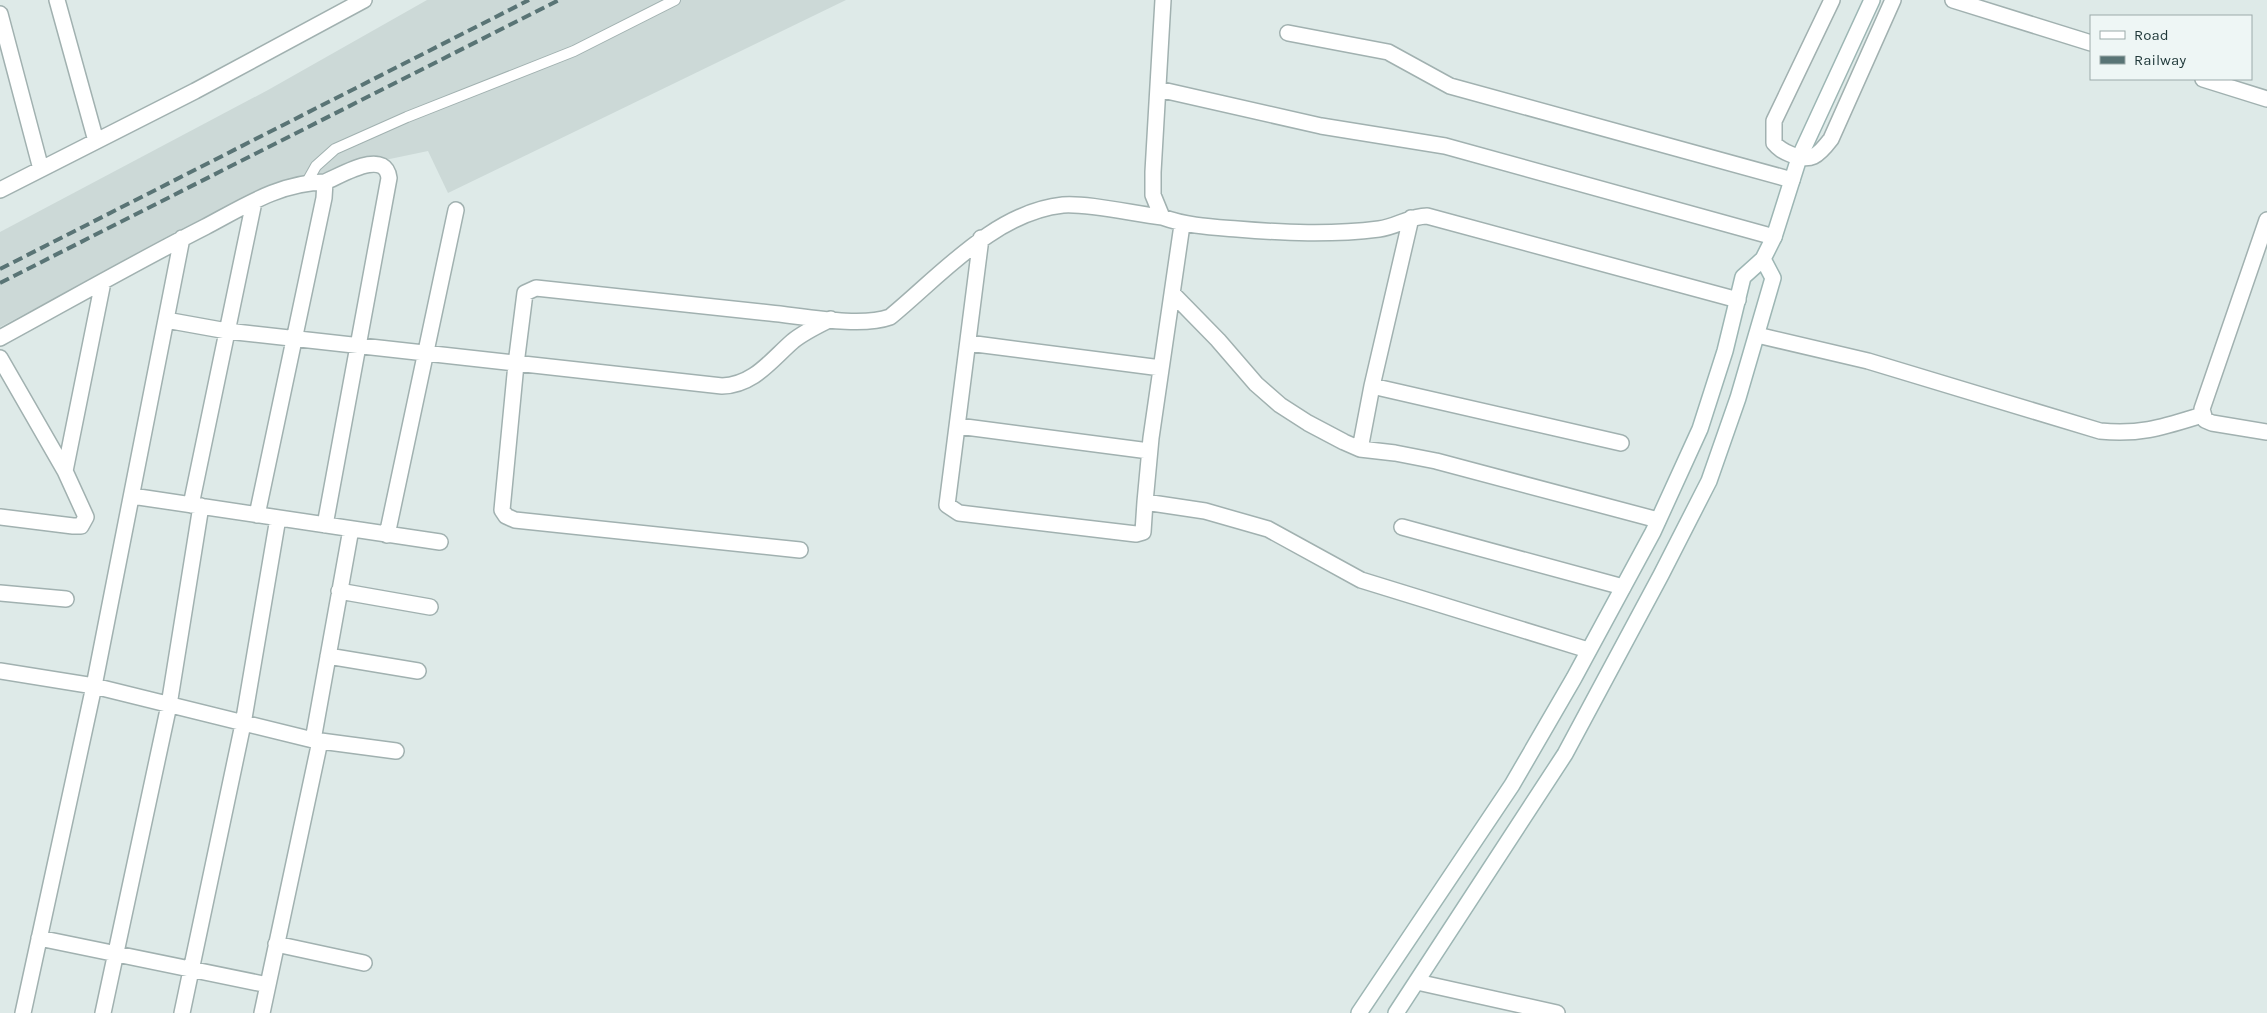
<svg xmlns="http://www.w3.org/2000/svg" width="2267" height="1013" font-family="Karla,sans-serif">
<style>
.built{fill:#ccd9d7}
.lines{fill:none;stroke-linecap:round;stroke-linejoin:round}
.service-casing{stroke:#a1b1b0;stroke-width:12}
.minor-casing{stroke:#a1b1b0;stroke-width:18}
.secondary-casing{stroke:#9db6b4;stroke-width:18}
.service{stroke:#fff;stroke-width:10}
.minor{stroke:#fff;stroke-width:15}
.secondary{stroke:#fff;stroke-width:15}
.rail{stroke:#597475;stroke-width:4;stroke-dasharray:10 5;stroke-linecap:butt}
</style>
<rect width="100%" height="100%" fill="#deeae8"/>
<path class="built" d="M427,0H846L448,193L428,151L275,183L0,327V232L268,90Z"/>
<g class="lines">
<g class="service-casing">
<path id="service" d="M307,182L316,166L335,149L407,117L574,51L675,0"/>
</g>
<g class="minor-casing">
<path id="minor" d="M57,0L96,141
M1163,0L1153,172V195L1162,217C1187,226 1211,227 1237,229C1285,233 1331,235 1379,229C1396,227 1410,216 1427,216L1738,300
M1832,0L1774,121V143C1779,149 1783,151 1790,154C1811,163 1818,156 1831,139L1893,0
M1953,0L2091,43
M0,14L41,169
M1288,33L1388,52L1450,86L1792,180
M2203,79L2267,99
M1158,89L1321,126L1445,146L1774,237
M0,190L195,91L364,0
M2267,220L2202,409L2205,420L2212,423L2267,432
M1182,225L1151,438L1145,502L1205,511L1268,529L1361,580L1588,650
M981,238L947,505L959,513L1136,534L1143,532L1145,502
M1172,293L1218,340L1256,384L1280,405L1308,423L1344,442L1360,449L1395,453L1436,461L1658,520
M166,320L227,331L722,386C754,385 771,360 793,341C804,332 819,325 831,319
M1757,335L1868,361L2100,431C2141,435 2163,427 2202,415
M0,338C68,301 136,262 205,227C243,207 281,182 325,182L324,198L257,515
M968,343L1161,368
M0,358L65,471L86,517L81,526H73L0,517
M1372,386L1621,443
M958,426L1149,451
M1360,449L1372,386L1411,218
M65,471L103,282
M132,496L440,542
M191,505L254,202
M325,525L389,178C385,148 342,175 325,182
M1402,527L1623,587
M387,535L456,210
M800,550L515,520L506,516L502,510L516,364L525,293L536,288C614,296 692,304 770,313C802,316 860,328 890,317C940,276 995,212 1063,205C1088,203 1135,214 1162,217
M339,591L430,607
M0,593L66,599
M328,656L418,671
M0,671L94,686L313,740L396,751
M313,740L351,529
M39,938L268,985
M276,944L364,963
M1417,982L1557,1013
M23,1013L94,686L182,238
M103,1013L169,705L201,506
M182,1013L243,724L278,518
M262,1013L320,741"/>
</g>
<g class="secondary-casing">
<path id="secondary" d="M1359,1013L1512,785L1574,678L1653,532L1700,429L1725,351L1743,277L1763,259L1774,237L1799,158L1872,0
M1396,1013L1565,754L1661,575L1709,481L1738,398L1773,278L1763,259"/>
</g>
<use href="#service" class="service"/>
<use href="#minor" class="minor"/>
<use href="#secondary" class="secondary"/>
<path class="rail" d="M0,269L529,0
M0,283L559,0"/>
</g>
<rect x="2090" y="15" width="162" height="65" fill="#eef6f5" stroke="#9baaaa"/>
<rect x="2100" y="31" width="25" height="8" fill="#ffffff" stroke="#9baaaa"/>
<text x="2134" y="40" font-size="15" fill="#1f3839">Road</text>
<rect x="2100" y="56" width="25" height="8" fill="#597475" stroke="#9baaaa"/>
<text x="2134" y="65" font-size="15" fill="#1f3839">Railway</text>
</svg>
